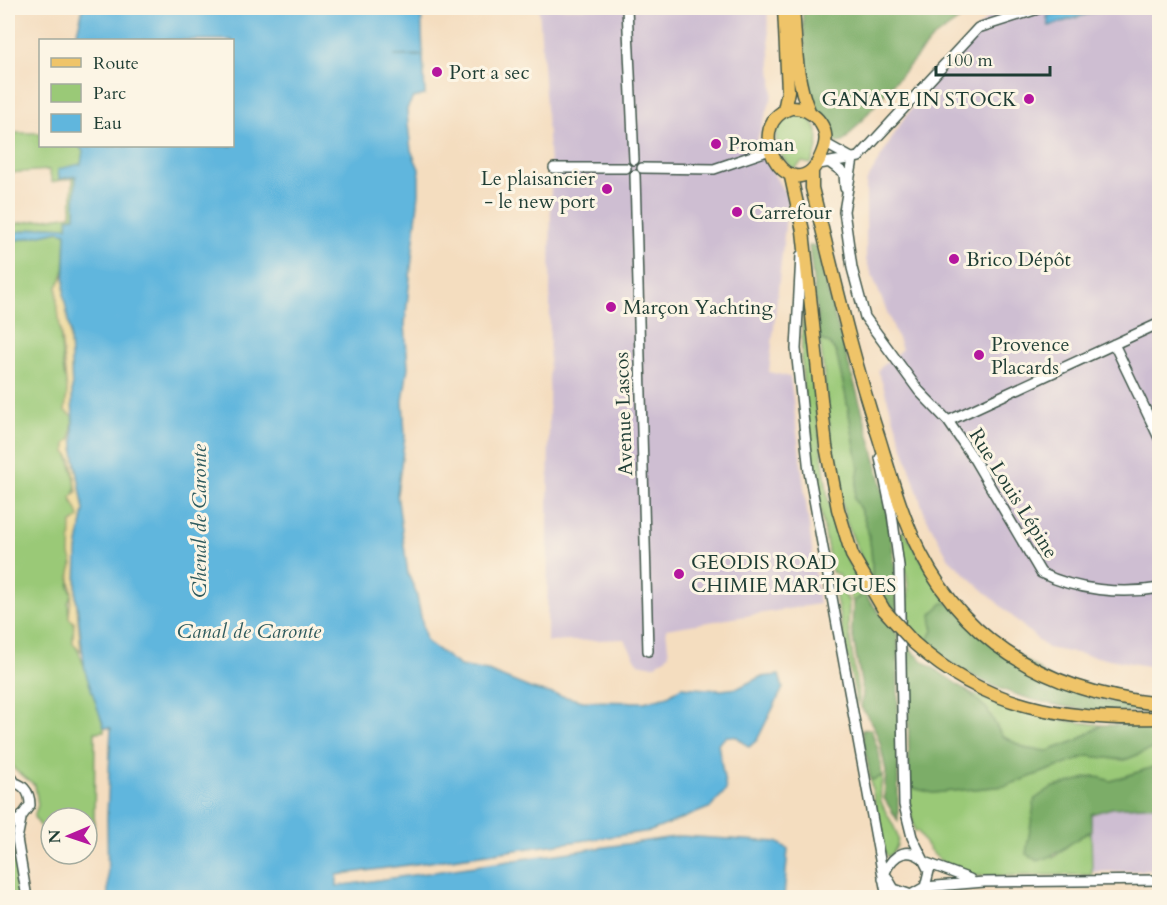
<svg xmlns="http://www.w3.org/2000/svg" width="1167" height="905" font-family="Cardo,serif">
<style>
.industrial{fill:#cebed2}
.green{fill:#9ac977;stroke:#5c8356;stroke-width:1.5}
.forest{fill:#7bad68;stroke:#4d754e;stroke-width:1.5}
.sand{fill:#eeda9e;stroke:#868c69;stroke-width:1.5}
.water{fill:#60b6dd;stroke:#407a88;stroke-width:1.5}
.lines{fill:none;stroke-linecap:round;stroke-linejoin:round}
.minor-casing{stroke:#3f5549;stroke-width:12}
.major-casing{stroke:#3f5549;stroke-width:15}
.minor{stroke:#fff;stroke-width:9}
.major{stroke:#efc469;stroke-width:12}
.major-bridge-casing{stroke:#3f5549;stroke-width:15;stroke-linecap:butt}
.major-bridge{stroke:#efc469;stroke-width:12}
.poi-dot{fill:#b5179e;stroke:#fcf5e5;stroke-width:2}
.labels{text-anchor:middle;stroke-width:6;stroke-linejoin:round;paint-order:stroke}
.poi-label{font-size:20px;fill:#1f3d34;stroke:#fcf5e5;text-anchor:start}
.street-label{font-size:20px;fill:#1f3d34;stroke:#fcf5e5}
.water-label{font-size:21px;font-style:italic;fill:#2f5b5e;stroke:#fcf5e5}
</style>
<rect width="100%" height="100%" fill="#fcf5e5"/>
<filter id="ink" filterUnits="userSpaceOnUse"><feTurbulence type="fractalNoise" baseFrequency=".0167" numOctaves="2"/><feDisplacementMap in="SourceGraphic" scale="12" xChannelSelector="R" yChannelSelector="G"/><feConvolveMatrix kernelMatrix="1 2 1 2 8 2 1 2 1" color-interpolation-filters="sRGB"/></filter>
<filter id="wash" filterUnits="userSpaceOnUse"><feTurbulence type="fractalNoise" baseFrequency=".008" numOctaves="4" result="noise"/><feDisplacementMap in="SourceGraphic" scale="24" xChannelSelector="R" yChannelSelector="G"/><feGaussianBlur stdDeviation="1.35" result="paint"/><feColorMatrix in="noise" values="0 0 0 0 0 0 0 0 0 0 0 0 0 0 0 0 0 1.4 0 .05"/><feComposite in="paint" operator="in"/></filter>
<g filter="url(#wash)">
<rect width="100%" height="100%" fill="#f4ddbf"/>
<path class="industrial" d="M539,8H767L773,94L756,143L788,199L769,372L790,377L819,604L666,629L669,655L654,666L638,663L624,639L547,642L551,180Z
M995,8H1159V668L1047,648L949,559L925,515L878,370L902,349L866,260V182L904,118Z
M1159,805V870L1091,872L1090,815L1112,808Z"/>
<path class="green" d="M801,114C823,124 820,146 811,164L802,162L794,169C779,159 766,129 787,116C791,114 797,115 801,114Z
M8,133H40V146H79L83,151L82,164L76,176L75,217L67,227L47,226L8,234V225L71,215L73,178L52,182L49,170L8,173Z
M59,231L66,233L64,274L57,287L63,368L73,417L71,440L66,444C67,464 82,479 72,502L78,510L79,518L69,587L72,594L68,603L69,618L74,622L73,643C83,653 98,709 104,727V731L95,732L94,830H87V818H51V831H44L34,817L38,805L35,785L15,770L8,756V242Z
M803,311L828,499L843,551L864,594L853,602L839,575L832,572C817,489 796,396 803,311Z
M820,339L830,344L836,352L845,392L859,468L854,499C871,522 873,555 872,583L845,519L831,439Z
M904,531L948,603L931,623L933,631L925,645L908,628V586L900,532Z
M832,578L836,580L849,602L848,627L859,700L857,704Z
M967,691C1015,712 1050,720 1102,725L1078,740L1048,751L1027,749L1002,736L987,709Z
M1159,746V765L1111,781L1094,776L1051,788L1053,858L1077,838L1091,831L1092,875L975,876C947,870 931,857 918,831L915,832L909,807V787L933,793L1005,786L1088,756L1125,760Z
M882,776C882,784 879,794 881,801C887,821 911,839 888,857L885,853L870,778Z
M8,828L10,833L21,897H8Z"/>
<path class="forest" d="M802,8H976L932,39L843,142L837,143L808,95Z
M809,246H816C844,367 898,489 897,614L872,583C873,555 871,522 854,499L859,468L845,392L836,352L830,344L820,339Z
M864,594L898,635V821L884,798L886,771L880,743L873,724L861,707L863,694L852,631L853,602Z
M943,603H948L1064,688L1092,698L1159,711C1071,716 996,700 925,645L933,631L931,614Z
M908,647L922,660L967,691L987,709L1002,736L1027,749L1048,751L1078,740L1102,725H1159V746L1125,760L1088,756L1005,786L933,793L909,787Z
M871,729L879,753L882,776L873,780L870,778L862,730Z
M1159,765V805L1112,808L1091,814V831C1070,841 1059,856 1037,861L1026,854L1035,799L1051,788L1094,776L1111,781Z"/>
<path class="sand" d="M64,274L70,332L74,452L84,510L77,551L76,596L81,651L73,643L74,622L69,618C69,610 72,596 72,593C71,581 67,576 73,564L70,555L71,524L79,518C78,509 73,505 71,497L77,492L72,460L66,452V443L71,439L73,417L65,411L67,391L57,300V287Z"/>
<path class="water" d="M83,8H421L423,55L394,56H423L425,95L413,98L407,109L408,124L411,150L419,169V193L405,324L408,367L403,401L405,436L397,494L408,574L416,592L426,641L460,666L488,671L532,689L583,701L644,702L668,696L681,687L721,690L738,688L760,677L779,675L783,688L757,740L749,747L737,737L727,736L718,744L726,790L711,807L651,831L337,875V886L681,836L777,842L788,849L784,897H108L107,817L111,728L104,727L85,671L76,596L77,551L84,510L74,452L70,332L64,296L66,233L59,231L8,242V234L47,226L67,227L68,218L75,217L76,176L59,179L58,169L81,164L83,151L79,146H232V40H75Z
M1088,8H1100L1101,10L1049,26L1047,16Z"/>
</g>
<g filter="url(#ink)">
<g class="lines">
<g class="minor-casing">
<path id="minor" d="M627,8L634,160
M826,144L853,159
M853,159L844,211L852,268L865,317L919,391L948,421L974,459L1041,573C1075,590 1122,595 1160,588
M830,163L844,173L845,188
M819,164L859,157L978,28L1041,8
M554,168H626
M642,168L714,169L770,150
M635,175L648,651
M801,255L796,349L809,472L887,898
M1114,344L1160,440
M948,421L1160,323
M880,458L892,514L899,566L904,805L912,837L929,871L925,887L911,895L894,889L887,877
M8,771L15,783
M8,782C22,782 30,791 30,805L19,820L8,822
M21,819L17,839L27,898
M927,863L970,879
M883,879C888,860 903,844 922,858
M925,887L984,882L1160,880"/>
</g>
<g class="major-casing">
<path id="major" d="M793,8C796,43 795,78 809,111
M791,108C812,107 831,127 824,148C799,223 735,127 791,108Z
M784,110L788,91L784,8
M812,170V188C833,272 852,356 879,438C891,477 902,517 921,554C970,650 1056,693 1160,704
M791,177L803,231L826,446L838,509L852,555L884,610
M914,643C985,708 1066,721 1160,718"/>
</g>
<use href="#minor" class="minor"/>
<use href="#major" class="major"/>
<g class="major-bridge-casing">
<path id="major-bridge" d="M884,610L914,643"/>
</g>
<use href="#major-bridge" class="major-bridge"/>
</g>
</g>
<g class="poi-dot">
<circle cx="437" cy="72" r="6"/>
<circle cx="1029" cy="99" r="6"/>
<circle cx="716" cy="144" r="6"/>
<circle cx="607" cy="189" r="6"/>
<circle cx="737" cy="212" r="6"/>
<circle cx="954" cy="259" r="6"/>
<circle cx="611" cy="307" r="6"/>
<circle cx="979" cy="355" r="6"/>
<circle cx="679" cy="574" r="6"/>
</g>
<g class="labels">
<g class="poi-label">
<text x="449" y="79">Port a sec</text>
<text x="1017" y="106" text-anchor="end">GANAYE IN STOCK</text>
<text x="728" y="151">Proman</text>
<text x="595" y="185" text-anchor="end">Le plaisancier<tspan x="595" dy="23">- le new port</tspan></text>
<text x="749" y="219">Carrefour</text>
<text x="966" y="266">Brico Dépôt</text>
<text x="623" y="314">Marçon Yachting</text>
<text x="991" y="351">Provence<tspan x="991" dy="23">Placards</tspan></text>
<text x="691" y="569">GEODIS ROAD<tspan x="691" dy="23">CHIMIE MARTIGUES</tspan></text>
</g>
<g class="street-label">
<text transform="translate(623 414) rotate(-92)" y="7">Avenue Lascos</text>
<text transform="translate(1014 493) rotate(58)" y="7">Rue Louis Lépine</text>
</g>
<g class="water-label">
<text transform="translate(199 521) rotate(-90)" y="7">Chenal de Caronte</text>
<text x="249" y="638">Canal de Caronte</text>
</g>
</g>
<rect width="1167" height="905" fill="none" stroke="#fcf5e5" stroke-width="30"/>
<rect x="39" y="39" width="195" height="108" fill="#fcf5e5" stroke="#a4ab9e" stroke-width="1.5"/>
<rect x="51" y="58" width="30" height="9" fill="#efc469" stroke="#a4ab9e" stroke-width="1.5"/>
<text x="93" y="69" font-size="18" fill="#1f3d34">Route</text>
<rect x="51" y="84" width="30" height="18" fill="#9ac977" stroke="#a4ab9e" stroke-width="1.5"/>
<text x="93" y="99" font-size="18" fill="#1f3d34">Parc</text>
<rect x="51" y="114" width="30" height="18" fill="#60b6dd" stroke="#a4ab9e" stroke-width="1.5"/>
<text x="93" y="129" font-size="18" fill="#1f3d34">Eau</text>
<g transform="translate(69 836) rotate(268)"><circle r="28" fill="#fcf5e5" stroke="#a4ab9e" stroke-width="1.5"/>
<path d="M0-4.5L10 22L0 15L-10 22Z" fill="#b5179e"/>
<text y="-9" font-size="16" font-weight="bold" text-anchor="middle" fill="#1f3d34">N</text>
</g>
<path d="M936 66v9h114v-9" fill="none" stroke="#1f3d34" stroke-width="3"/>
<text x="945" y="66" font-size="18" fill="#1f3d34" stroke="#fcf5e5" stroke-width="4.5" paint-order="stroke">100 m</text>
</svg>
